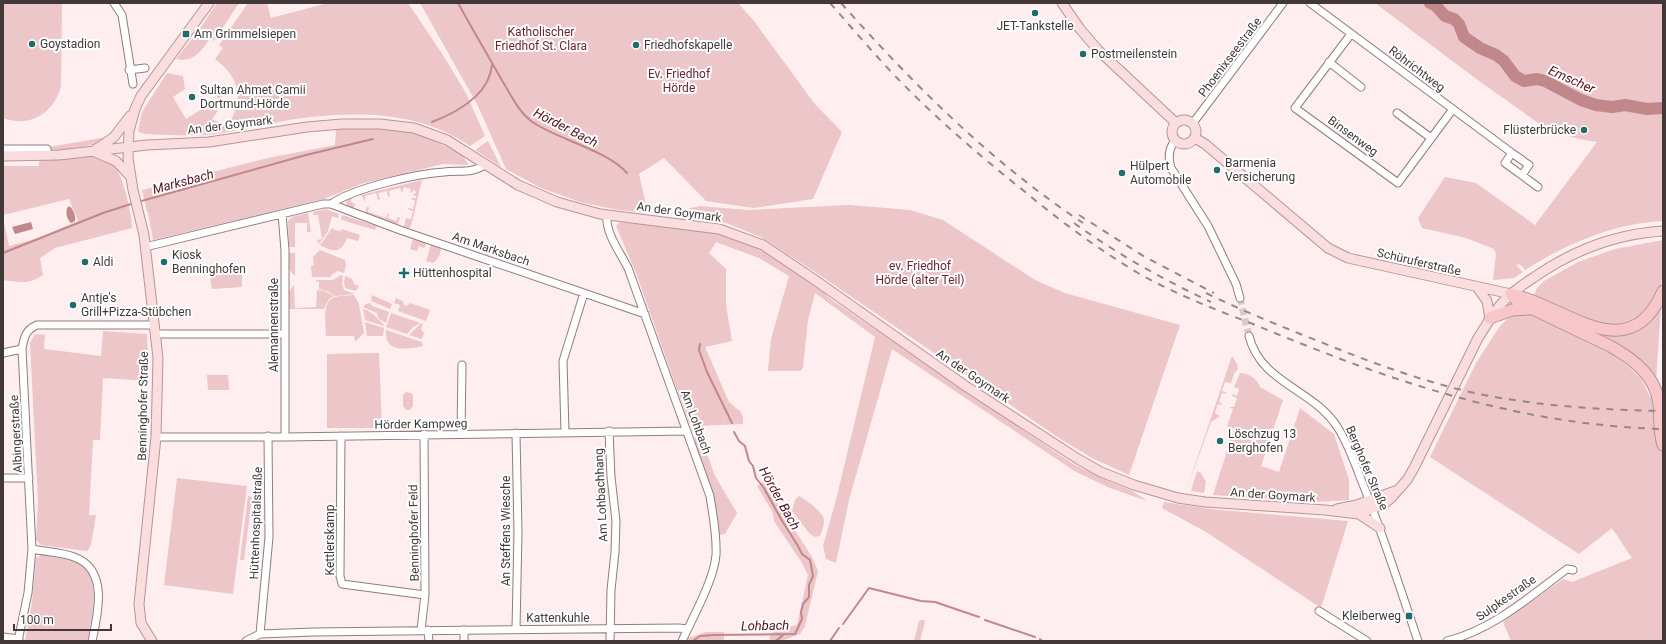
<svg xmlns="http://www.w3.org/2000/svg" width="1666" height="644" font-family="Roboto,sans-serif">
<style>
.green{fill:#ecc6c8}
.water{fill:#c1888c}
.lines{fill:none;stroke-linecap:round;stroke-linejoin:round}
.stream{stroke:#c1888c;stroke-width:2}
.river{stroke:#c1888c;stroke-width:12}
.minor-tunnel{stroke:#d9cacb;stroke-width:7;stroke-dasharray:7 3.5;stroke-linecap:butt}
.minor-casing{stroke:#937c7d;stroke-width:9}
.major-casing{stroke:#b89497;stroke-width:11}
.highway-casing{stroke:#b89497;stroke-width:13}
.minor{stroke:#fff;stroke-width:7}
.major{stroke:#fadddf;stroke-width:9}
.highway{stroke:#f7c6c9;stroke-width:11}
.rail{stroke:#958889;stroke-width:2;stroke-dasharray:7 7;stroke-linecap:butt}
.poi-dot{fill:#206c6c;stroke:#fff;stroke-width:1.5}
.labels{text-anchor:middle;stroke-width:4;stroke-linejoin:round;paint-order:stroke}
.poi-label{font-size:12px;fill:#433839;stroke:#fff;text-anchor:start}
.park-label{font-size:12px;fill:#6b242f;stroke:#fff}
.street-label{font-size:12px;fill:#433839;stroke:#fff}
.water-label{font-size:13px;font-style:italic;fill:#540e1d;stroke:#fff}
</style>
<rect width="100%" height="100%" fill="#feeeef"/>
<path class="green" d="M3,3H62L61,86C54,113 31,128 3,118Z
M217,3H239L214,41L210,38C202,51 193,63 176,59L199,30Z
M248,3H267L271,18L328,3H408L441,52L466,93L485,136L470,146C421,112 360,111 303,118C270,122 239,132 206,135C186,136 165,135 145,134L138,132L142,112L167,73L183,76L185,89L173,97L186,119L218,99L213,89L219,85C225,98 220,109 212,119L227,126C245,101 240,77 215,59L223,48L219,45Z
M420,3H738L754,21L814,103L842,132L813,199L754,208L706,201L664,158L639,174L645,200V213L613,209L580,202L541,188L506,169L478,106Z
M1375,3H1663V221C1614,223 1566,244 1525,270L1521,265L1518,264L1517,266L1523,272L1514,278L1493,280L1496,254L1494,249L1466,238L1422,228L1418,218L1445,177L1476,183L1535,225L1597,142L1579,139L1548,130L1475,78Z
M384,128L416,132L461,154L469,165L443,164L361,184L324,199L153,240L148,212H147L142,190L268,158L335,145L336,129Z
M101,138L106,140L98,144L49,152V147Z
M488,141L501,167L475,150Z
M97,156C101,157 106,158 109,160C122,168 132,213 132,228L55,248L40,258L43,275C29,285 19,282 3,280V218L9,246L39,238L78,221L69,199L3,215V166H39V161Z
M422,180L411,226L409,228L404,227L406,218L411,219L413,211L408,209V208L413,209L415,201L411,199L412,198H416V196L412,195L416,193L415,190L410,193L411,189L404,187L402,193L400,188L389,191L390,196L388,197L387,191L378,193L380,199L378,200L376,193L365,196V201L361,195Z
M352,197L351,202L355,204L354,208L365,212L367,207H369L368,212L386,218L388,213L389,214L388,218L396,221L398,217L400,218L397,225L347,207L346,201Z
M849,205L910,210L943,220L1035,280L1065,293L1180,325L1129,475L1092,458L1059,438L818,274L761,237L726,223L681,218L682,210L700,206L748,210Z
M325,209L339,214L338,218L332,216L328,231L319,244L317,240L322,239L318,215H313V212Z
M308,213L311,232H307V223H295V247H289L288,221L292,217Z
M342,215L377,226L375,230L345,221L341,219Z
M620,222C656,226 696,227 731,238C768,250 803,275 832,300L1075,465L1113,483L1131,490L1147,501L1110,488L1076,472L892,349L849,500L836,563L826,559L823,546L837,496L875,337L815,293L808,320L803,368L800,371H768L771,339L789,276L759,258L716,242L709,253L726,269V305L732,341L705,347L729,402L741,412L743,418V424L697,426L689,423L636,273L616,226Z
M332,228L335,230L341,231L342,229L360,235L358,241L347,238C341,253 335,253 320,245Z
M413,239L427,243L424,248L419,246L417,251L410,249Z
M1663,240V273L1660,289L1653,303L1639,318L1620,326L1592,322L1534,295L1537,288L1544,281L1578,262L1615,249Z
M431,245L441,248C441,254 438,259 433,263L426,261Z
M320,250L345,260L346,265L344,273L338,271L331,275V277H312L311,266L314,265L313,257Z
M289,253H295V276L289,270Z
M242,268V287L212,289L210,276Z
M341,275L343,276L342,283L344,290L355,294L335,296L327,291L319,289V282L316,281V280H333Z
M345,276L352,279L354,284L359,286L356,291L345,288L344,283Z
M294,285L295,308L316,307L317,290L324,291L334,296L329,299L324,309H289V291Z
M354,295L359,304L364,333L356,341H355L354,336H326C326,325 321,301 335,297C341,295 348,296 354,295Z
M372,295L392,304L390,309L371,301Z
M396,298L403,301L404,305L407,306L410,303L430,310L426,321L398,311L400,305L394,303Z
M370,303L372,306L389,312L386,323L379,319L377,313L363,307L366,304Z
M1661,306L1656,381L1582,328L1594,332L1612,335L1654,316Z
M363,309C372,311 379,320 385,326H384L365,320Z
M1523,312C1557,326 1617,350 1640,378C1644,384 1647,391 1650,397H1663V641H1511L1503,622L1563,579L1572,582L1632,558L1612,528L1579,554L1430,457L1476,363L1500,326L1509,317Z
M391,313L420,323L412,328L407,334L386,327Z
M365,322L384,328L383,336H367Z
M421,323L423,324L421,329L424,333L422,339L409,335Z
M386,330L422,342L423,346C408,349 384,354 386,330Z
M103,331L147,334L149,381L103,378L100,440H93L89,515H96L91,545L87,551L41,545L36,540L38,501L30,343L35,334L45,335L44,349L101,356Z
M379,353L382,428H327V354Z
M1232,356L1237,364L1238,369L1234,374L1231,383L1225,382L1222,391L1227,393L1226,394L1222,393L1219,402L1223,405L1218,404L1215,413L1220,416L1211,422L1186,491Z
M1240,373C1248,373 1258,379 1260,387L1283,400L1261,466L1279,472L1300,408L1334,434L1349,480V500L1317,502L1213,495L1234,429L1227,426L1233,409L1229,407H1234L1237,398L1232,396L1233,394L1237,396L1239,389L1234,387Z
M207,375H228L229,390H208Z
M406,392L411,393L413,395V406L410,410H406L403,406V395Z
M698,429L715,476L737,513L725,534L719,535L717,514L712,491L695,445V436Z
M1197,471L1201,473L1206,482L1204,493L1191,491Z
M177,478L247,486L233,594L164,585Z
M764,482L812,557L818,571L805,626L800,634L781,641H771L769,637L774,631L797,625L808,575L802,563L774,521L773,513L757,486Z
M248,496L252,497L244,560H240Z
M799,496C806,500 820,510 823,517C826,523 822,530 820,536L815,537L809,533L792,511L795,500Z
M1164,502L1210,509L1348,521L1321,608L1206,532L1162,508Z
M42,555C52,557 63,558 72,561C105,571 92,617 87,641H25L32,603L36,558Z
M921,620H924L925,622L920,641H914L919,621Z
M706,632H724V641H686L688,638Z"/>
<path class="water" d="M69,206C73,208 76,216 75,221L71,223C66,218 66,213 67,208Z
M31,222L33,229L15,234L12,227Z"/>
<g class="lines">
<path class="stream" d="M458,3C473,30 488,56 503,82C512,97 520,114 534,123C560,140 608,151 627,173
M432,122C458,112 489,95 492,65
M138,202L306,155L373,139
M3,253L103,213L134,203
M700,344L699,350L707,372L732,423
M985,620L1035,637
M843,624L869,588L921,601L935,602L979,617
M1040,639L1042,641
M693,641L700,636L714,635L795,634L802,619L801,612L803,604L809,597V585L813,576L810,560L802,554L798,546L781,519L764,488L756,478L753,466L749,461L745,446L739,441L734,432
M776,641L783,635
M830,641L839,628"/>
<path class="river" d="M1430,3L1436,6L1445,16L1454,19L1459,24L1464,37L1480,48L1496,55L1504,61L1515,76L1524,81L1537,79L1545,81L1581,100L1596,105L1612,107L1625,105L1647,109L1663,108"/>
<path class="minor-tunnel" d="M1240,298L1249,336"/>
<g class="minor-casing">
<path id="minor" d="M114,3L122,15L133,84
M1310,3L1512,153
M1351,34L1295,108L1398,183L1453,109
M1329,62L1361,87
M129,70L145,68
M1397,113L1431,138
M1193,123L1283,3
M1175,141C1168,149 1168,158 1171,168L1208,226L1236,284L1240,298
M3,149H47V156
M1522,175L1529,165L1512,153L1505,163L1538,187
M331,204C354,188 415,174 444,172C459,170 473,174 486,164
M282,214L285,250V437
M607,215C605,233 620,252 628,268L710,496C713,516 717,535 716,555C714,580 693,617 682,641
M145,247L323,204H331L400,230L645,314
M156,334H284
M1249,336C1261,384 1314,389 1338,428C1350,447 1357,470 1366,492C1385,541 1401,591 1418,641
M3,353L22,349
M609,431L611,477L616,521L615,552L611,590L610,641
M565,432L563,361L584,293
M516,433L518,532L516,629
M461,434L462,365
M341,436L340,576L342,584L425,595
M156,437H285L687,431
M3,478H29
M32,549C46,552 61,552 74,557C109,569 98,614 92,641
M1319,611L1367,641
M421,630L425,595L424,434
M428,630L429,641
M464,630V641
M260,634L269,537L268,436
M3,637L19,639
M18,641L28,593L32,549L22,349C24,338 25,330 37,325H154
M246,641L260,634L314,632L679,628L687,629
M1447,641C1494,629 1529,597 1567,569L1573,570"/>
</g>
<g class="major-casing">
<path id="major" d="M1062,3L1080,29L1098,50L1176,123
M1172 132a12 12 0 1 1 24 0a12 12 0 1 1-24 0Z
M1195,138L1205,144L1328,248L1348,258L1511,294
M95,150L114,137L130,116
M95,152L116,161L131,177
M3,156L59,155L147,145L209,142L307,127L342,124H380L414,128L447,140L518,185L557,202L600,214L719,229L763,245L815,280L967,387L1078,459L1101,472L1134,485L1178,498L1205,502L1325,510L1359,514L1385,503L1391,498L1407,480L1414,468L1478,338C1486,326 1493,313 1502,303C1511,293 1522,285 1533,278C1573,250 1614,234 1663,231
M1477,287L1487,301L1490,318
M1337,509L1357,505L1395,491
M1359,514L1380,528
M152,641L141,623L139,604L156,437L158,358L144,235L133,190L128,158L129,131L135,109L141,96L209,3"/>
</g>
<g class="highway-casing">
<path id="highway" d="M1511,294L1518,302L1610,346C1633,359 1656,376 1659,404C1660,417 1659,433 1663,445
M1511,294C1566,306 1629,371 1663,291
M1490,318L1512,310L1530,309"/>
</g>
<use href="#minor" class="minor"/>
<use href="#major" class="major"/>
<use href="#highway" class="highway"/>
<path class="rail" d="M830,3C852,28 874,54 898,79C937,119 980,156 1024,191C1060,221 1098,249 1138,273C1175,294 1214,309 1253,324C1281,336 1310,347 1338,358C1445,398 1549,426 1663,429
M841,3C914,85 991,162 1083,223
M1079,215L1145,257L1214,293
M1074,223C1117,254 1164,280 1211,302
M1206,293C1243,311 1280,326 1318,341C1370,362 1423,382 1479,394C1539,406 1602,410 1663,411"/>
</g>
<g class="poi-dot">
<circle cx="1035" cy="13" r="4"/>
<rect x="182" y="30" width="8" height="8" rx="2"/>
<circle cx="32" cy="44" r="4"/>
<circle cx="636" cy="45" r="4"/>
<circle cx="1083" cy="54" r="4"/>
<circle cx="192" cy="97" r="4"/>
<circle cx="1584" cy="130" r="4"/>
<circle cx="1217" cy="170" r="4"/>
<circle cx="1122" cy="173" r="4"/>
<circle cx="85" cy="262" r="4"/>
<circle cx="164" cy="262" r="4"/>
<path d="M402 267h4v4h4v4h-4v4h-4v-4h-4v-4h4z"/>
<circle cx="73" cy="305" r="4"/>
<circle cx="1220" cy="441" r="4"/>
<rect x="1405" y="612" width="8" height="8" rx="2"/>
</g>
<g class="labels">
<g class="poi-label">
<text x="1035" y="30" text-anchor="middle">JET-Tankstelle</text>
<text x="194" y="38">Am Grimmelsiepen</text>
<text x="40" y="48">Goystadion</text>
<text x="644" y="49">Friedhofskapelle</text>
<text x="1091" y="58">Postmeilenstein</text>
<text x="200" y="94">Sultan Ahmet Camii<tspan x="200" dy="14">Dortmund-Hörde</tspan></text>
<text x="1576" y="134" text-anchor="end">Flüsterbrücke</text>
<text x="1225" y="167">Barmenia<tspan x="1225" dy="14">Versicherung</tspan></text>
<text x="1130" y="170">Hülpert<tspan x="1130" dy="14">Automobile</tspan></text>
<text x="172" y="259">Kiosk<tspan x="172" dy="14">Benninghofen</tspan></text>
<text x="93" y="266">Aldi</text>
<text x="413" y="277">Hüttenhospital</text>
<text x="81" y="302">Antje's<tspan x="81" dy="14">Grill+Pizza-Stübchen</tspan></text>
<text x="1228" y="438">Löschzug 13<tspan x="1228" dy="14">Berghofen</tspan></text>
<text x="1401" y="620" text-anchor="end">Kleiberweg</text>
</g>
<g class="park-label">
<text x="541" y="36">Katholischer<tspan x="541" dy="14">Friedhof St. Clara</tspan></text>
<text x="679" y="78">Ev. Friedhof<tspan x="679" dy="14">Hörde</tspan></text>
<text x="920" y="270">ev. Friedhof<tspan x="920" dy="14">Hörde (alter Teil)</tspan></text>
</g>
<g class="street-label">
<text transform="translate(1230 57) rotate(-53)" y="4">Phoenixseestraße</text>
<text transform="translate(1417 69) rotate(37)" y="4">Röhrichtweg</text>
<text transform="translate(230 125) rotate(-7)" y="4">An der Goymark</text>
<text transform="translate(1353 136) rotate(36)" y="4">Binsenweg</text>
<text transform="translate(679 212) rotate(8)" y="4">An der Goymark</text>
<text transform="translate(491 249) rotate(19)" y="4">Am Marksbach</text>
<text transform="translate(1419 262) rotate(13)" y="4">Schüruferstraße</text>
<text transform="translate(274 325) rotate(-90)" y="4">Alemannenstraße</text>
<text transform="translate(973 376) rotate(34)" y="4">An der Goymark</text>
<text transform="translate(143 406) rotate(-89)" y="4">Benninghofer Straße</text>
<text transform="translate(696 422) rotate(70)" y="4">Am Lohbach</text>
<text transform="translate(421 424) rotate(-1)" y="4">Hörder Kampweg</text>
<text transform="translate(16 434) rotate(-93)" y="4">Albingerstraße</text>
<text transform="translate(1367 468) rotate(67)" y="4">Berghofer Straße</text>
<text transform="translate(601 495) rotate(-93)" y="4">Am Lohbachhang</text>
<text transform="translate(1273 495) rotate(4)" y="4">An der Goymark</text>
<text transform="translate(256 523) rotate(-88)" y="4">Hüttenhospitalstraße</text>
<text transform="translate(506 531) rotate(-90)" y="4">An Steffens Wiesche</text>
<text transform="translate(414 533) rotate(-91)" y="4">Benninghofer Feld</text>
<text transform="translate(330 540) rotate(-90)" y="4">Kettlerskamp</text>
<text transform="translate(1506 598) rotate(-35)" y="4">Sulpkestraße</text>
<text x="558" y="622">Kattenkuhle</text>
</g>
<g class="water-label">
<text transform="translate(1572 79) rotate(24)" y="5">Emscher</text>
<text transform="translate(566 127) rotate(27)" y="5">Hörder Bach</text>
<text transform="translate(183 181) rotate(-15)" y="5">Marksbach</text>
<text transform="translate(780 498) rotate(61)" y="5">Hörder Bach</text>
<text transform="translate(765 625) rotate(-1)" y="5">Lohbach</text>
</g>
</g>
<rect width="1666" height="644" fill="none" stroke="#433839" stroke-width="8"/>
<path d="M14 624v6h97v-6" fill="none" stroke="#433839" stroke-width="2"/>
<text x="20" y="624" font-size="12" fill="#433839" stroke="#ffffff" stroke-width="3" paint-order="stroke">100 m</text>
</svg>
